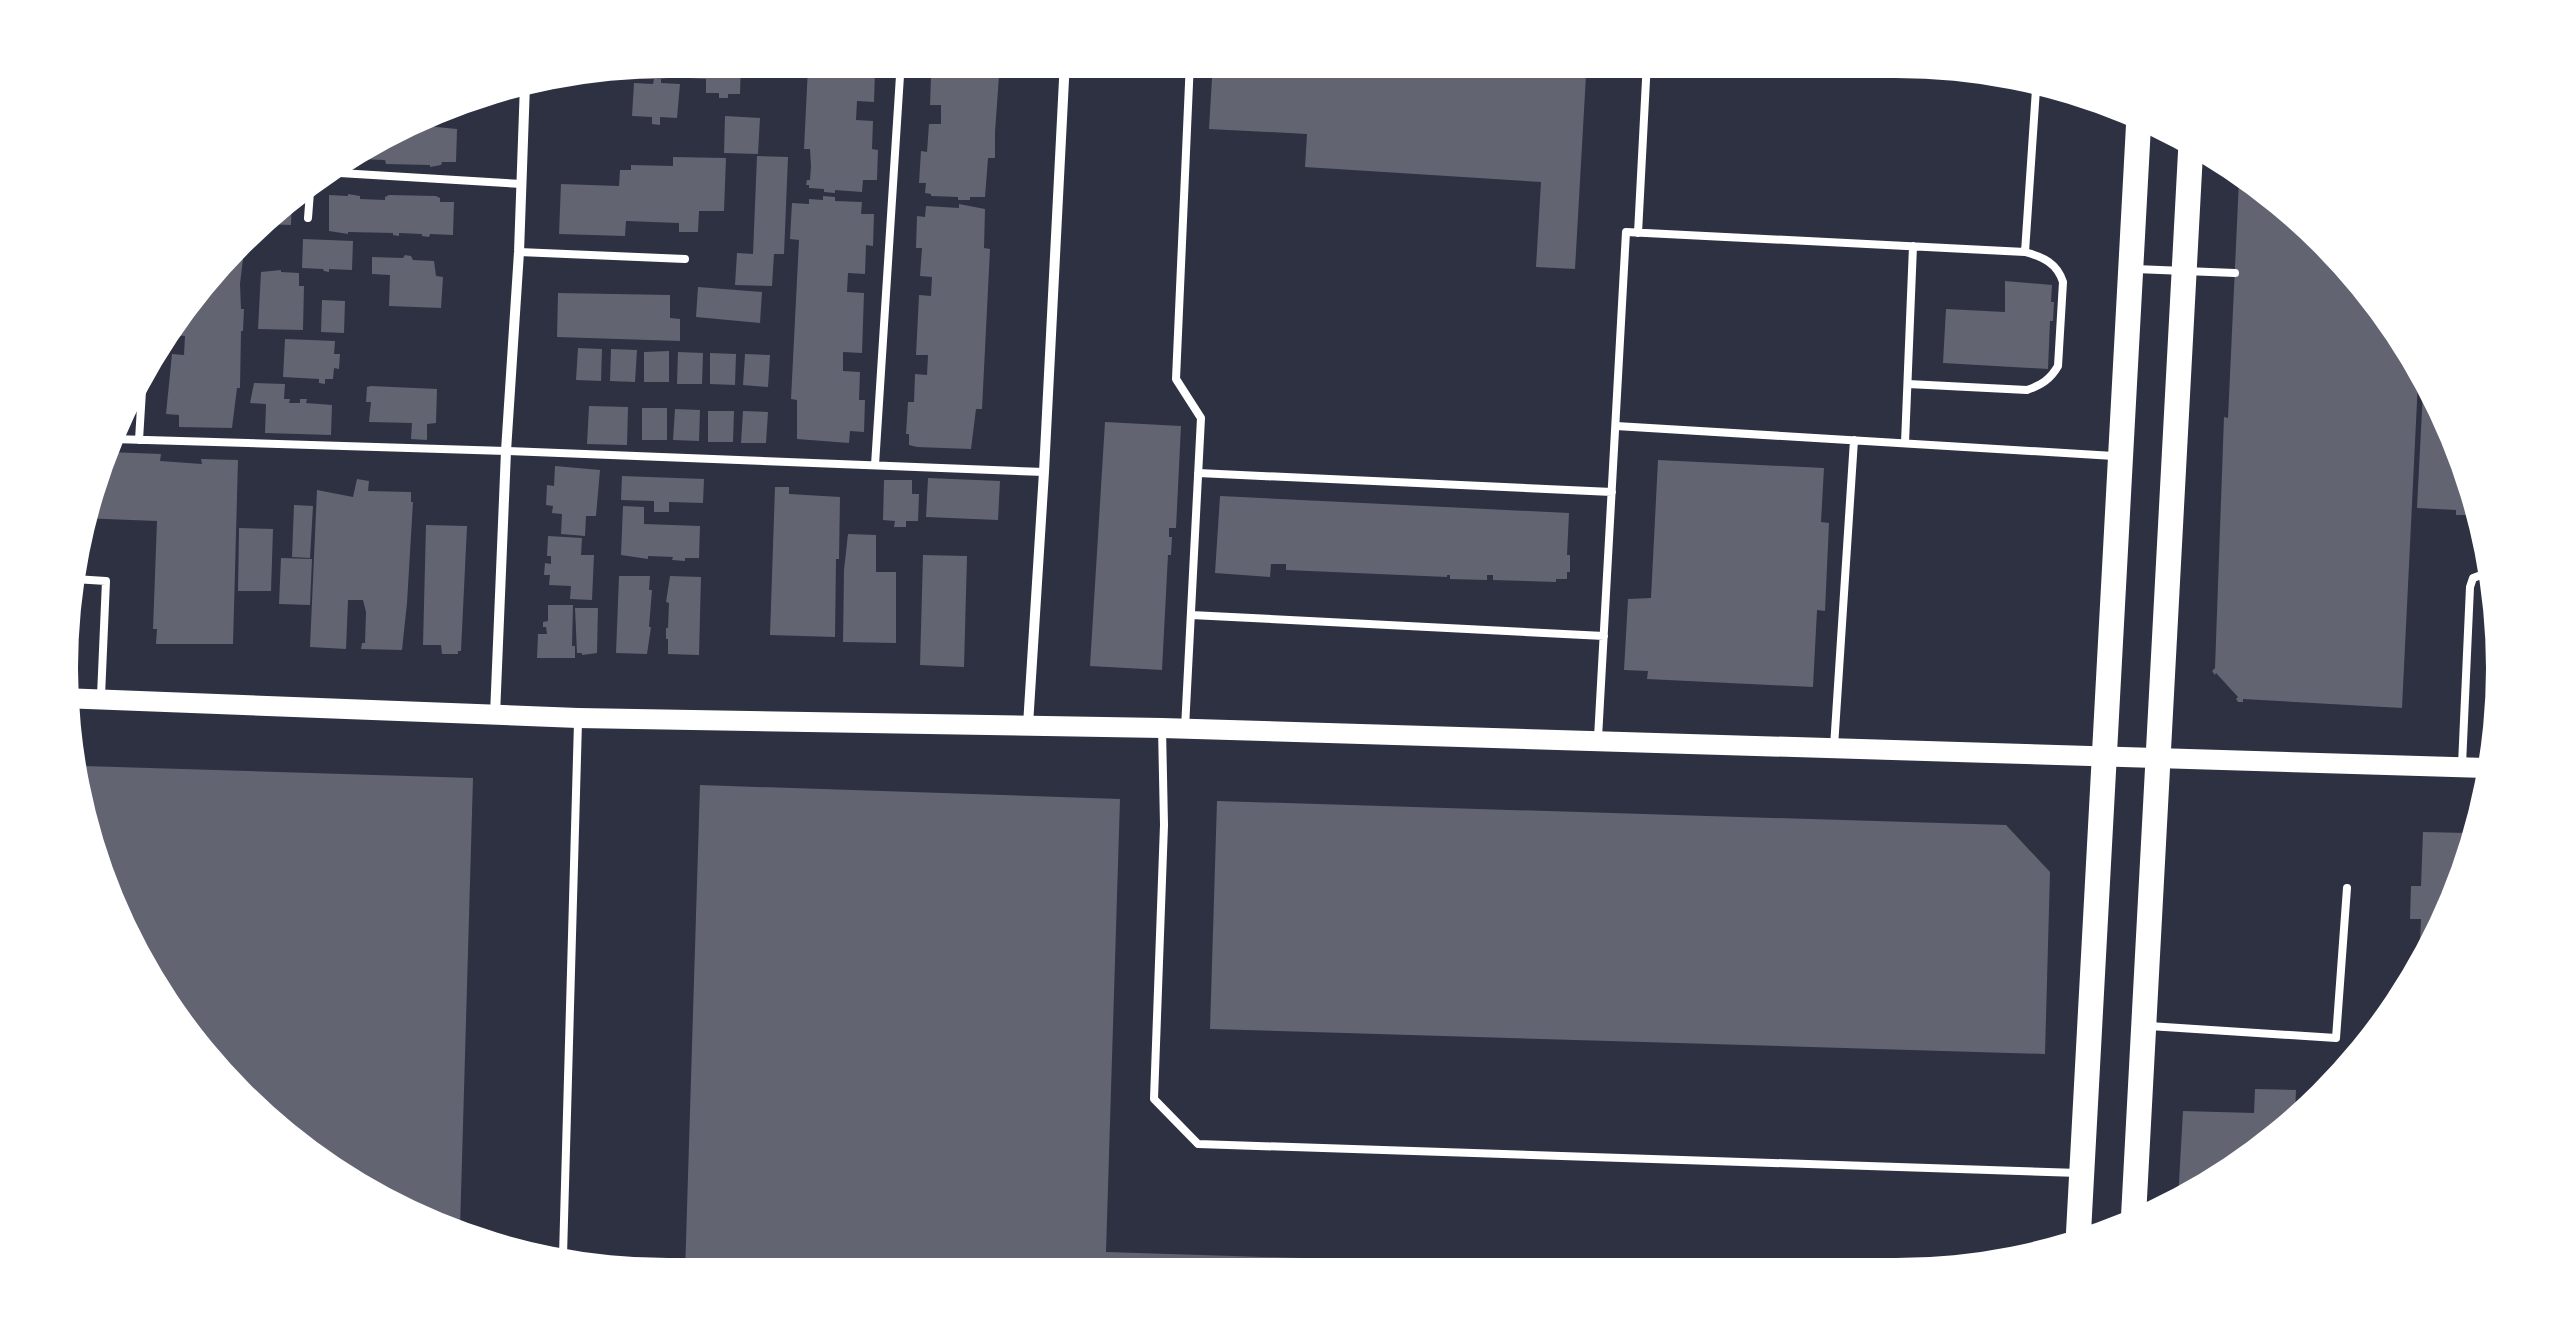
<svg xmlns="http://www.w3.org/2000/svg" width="2563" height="1335" font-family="'Archivo Narrow',sans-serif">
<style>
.building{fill:#626471}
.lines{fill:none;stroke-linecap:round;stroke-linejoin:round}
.service{stroke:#fff;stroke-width:8}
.minor{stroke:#fff;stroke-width:10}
.secondary{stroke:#fff;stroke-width:20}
.primary{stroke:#fff;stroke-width:25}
</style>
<rect width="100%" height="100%" fill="#2d3142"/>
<path class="building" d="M689,60L741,61L740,94H728V98H719V93H706V79L688,78Z
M926,60H994L993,76H999L995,132V158H988L985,197H970V200H958V197L931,196V194L925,193L926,183H919L921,151L927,152L929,124H941V105H930L931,76H925Z
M1213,61H1608L1607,76L1586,75L1575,269L1536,267L1541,182L1305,167L1307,134L1209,129Z
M830,66L875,70L874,102L857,101L856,120L873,121L872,149L878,150L877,180H863L862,192L835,190V193L824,192V189L809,188V185H806L807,180H810L811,166L810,149H804L808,67L830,68Z
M654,79H661V83L680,84L677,118L660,117V125L652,124V117L632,116L634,83L653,84Z
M457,100L456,114H432Z
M725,116L760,118L758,154L724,153Z
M426,126L457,129L456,162H442L441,165L430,167V165L386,164L385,160L360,159V163L355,164L341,162L406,127Z
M757,156L788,157L784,254H774L772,286L735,285L737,253L753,254Z
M673,157L726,158L724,211H699L698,232H679V223L626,221L625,236L559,234L561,184L619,186L620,170H631V165L673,166Z
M2239,180L2353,267L2418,381L2402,708L2243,699V702H2238L2236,699L2238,697L2216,673L2215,675L2212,671L2215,668L2224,417L2228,418Z
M292,192L291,225L262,224Z
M348,194L360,196V199L385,200V197L389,195L436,196L440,198V202H454L453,235L430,234L429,237L422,236V234L399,233V236L393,235V233L348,232V234L329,231V195L348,196Z
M823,196L835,197V201L862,202L861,214H874L873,246L866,245L865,274L848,273L847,292L864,293L862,353L843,352V371L860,372L859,400H865L864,432L850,431L849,443L797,439V400L791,399L799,240L790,239L792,203L809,204V199L823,200Z
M959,204L985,209L984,248L990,249L982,409H976L971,449L917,447L909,445V434H906L908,402H914L915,374L927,375L928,355H916L919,295L931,296L932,277L920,276L922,248H916L917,216L925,217L926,206L959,208Z
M303,239L353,241L352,270L329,269V272L324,271L323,269L302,268Z
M245,242L240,284L241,309H244L243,331H241L240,388H237L232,428L179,427V415L166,414L172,354L184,355L185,336L173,335L174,318Z
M405,255L411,256L413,260L434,261L436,276L443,277L441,308L389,306L390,275L372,274V257L403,258Z
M281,270V272L299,273V286H304L303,330L258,329L261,272Z
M2005,281L2052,285L2051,302H2054L2053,321H2050L2048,369L1943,363L1946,309L2005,312Z
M698,287L762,292L760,323L696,317Z
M558,293L670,295V318L680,319V341L557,337Z
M322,300L345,301L344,333L321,332Z
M285,339L335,341L334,354H340L339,369L334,368L333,379H325V384L319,383V379L283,377Z
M578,348L602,349L601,381L576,380Z
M611,349L637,350L635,382L610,381Z
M669,351V382H644V352Z
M678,352L703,353L702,384H677Z
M710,353L736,354L735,385L710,384Z
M745,354L770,355L768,387L743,385Z
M254,383L285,384L284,399H290L289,403H300V399H307L306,403L332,405L331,435L265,433L266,404L250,403Z
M371,386L437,389L436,423L427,424V440L411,439L412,423L369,422L371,402H366L367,387Z
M2423,390L2471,473L2476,515H2456V510L2417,508Z
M589,406L628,407L627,445L587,444Z
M642,408H667V440H642Z
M675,409L700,410L699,441L673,440Z
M708,411H734L733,442H708Z
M743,411L768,412L766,443H741Z
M1105,422L1181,426L1176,528H1169V537H1172L1171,555H1168L1162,670L1090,666Z
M107,452L161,454L160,461L202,464L201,459L238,460L233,644H156L157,629H153L157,521L80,518L81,511Z
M1658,460L1824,468L1821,522L1829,523L1825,611L1817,610L1813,687L1647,679L1648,671L1624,670L1628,599L1651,598Z
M555,466L600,470L596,516H586L585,536L561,534L562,514L552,513L553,506L546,505L547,485L554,486Z
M622,476L704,479L703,503L669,502V512H654V501L621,500Z
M928,478L1000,481L998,520L926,517Z
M357,479L369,481L368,491L411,492V502H413L407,603L402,650L361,649L362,643H365L366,612L363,600H348L346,649L310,647L317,490L353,497Z
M884,480H912V494H919L918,521H906V527H894L895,521L883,520Z
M775,487H789V494L840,497L839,559H836L835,637L770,635Z
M1220,496L1569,513L1567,555H1570V572H1567V579H1556V582L1493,580V575H1487V580L1450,579V575H1447V577L1286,570V564H1271L1270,577L1215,573Z
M294,505L313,506L310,558L292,557Z
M623,506L644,507V524L700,526L699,558H685V561L672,560L673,557L648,556V559L621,555Z
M426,525L467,526L461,651H458V654H442L441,645H423Z
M239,528L273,529L271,591H238Z
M848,534L876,535V572H896V643L843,642L844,570Z
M548,536L582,538L581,555H594L592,600L570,599L571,586L549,585L550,575H544L545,563L551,564V556H547Z
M923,555L967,556L964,667L920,665Z
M281,558L312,559L310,605L279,604Z
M619,576H650L649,590H652L649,627H651L647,654L616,653Z
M670,576L701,577L699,655L668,654V639H666V628H668L669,603L666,602Z
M548,605H573L572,646H575V658H537L538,634H547L546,627H543V622L548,621Z
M575,608H598L597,653L582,655V653H577Z
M84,766L473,778L460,1229L398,1212L238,1097L122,936L83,789Z
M700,785L1120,799L1106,1252L1620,1268V1271L685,1274Z
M1217,801L2006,825L2050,872L2045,1054L1210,1029Z
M2423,832L2468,833L2440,937L2419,968L2421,919H2410L2411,886H2421Z
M2255,1089L2296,1090L2295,1114H2303L2265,1150L2178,1200L2183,1111L2254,1113Z"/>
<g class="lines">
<path class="service" d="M323,172L522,184
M308,218L311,179
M1638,233L1647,61
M519,252L685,259
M2135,269L2235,273
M1908,384L2027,390C2041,385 2050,380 2058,366L2063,282C2057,263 2043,257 2025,252
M1616,426L2114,456
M113,439L506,451L1044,472
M139,440L143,374
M1905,443L1913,246
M875,465L901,60
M1198,473L1612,492
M74,579L106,581L101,696
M1191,615L1604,636
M1162,728L1164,825L1154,1099L1198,1144L2079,1173
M1185,728L1201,418L1176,379L1190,61
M1598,738L1626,232L2025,252L2036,89
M1834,747L1854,440
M2462,765L2470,587L2473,578L2484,574
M2149,1026L2336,1038L2347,888
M563,1256L578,722"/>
<path class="minor" d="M495,715L506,451L519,252L525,84
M1028,725L1044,472L1065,60"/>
<path class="secondary" d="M62,698L578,718L1162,728L2486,768"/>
<path class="primary" d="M2133,1226L2191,143
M2078,1242L2139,116"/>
</g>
<path d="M0 0H2563V1335H0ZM668 78H1896A590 590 0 0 1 2486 668V668A590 590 0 0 1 1896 1258H668A590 590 0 0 1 78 668V668A590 590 0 0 1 668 78Z" fill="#fff" fill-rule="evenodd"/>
</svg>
